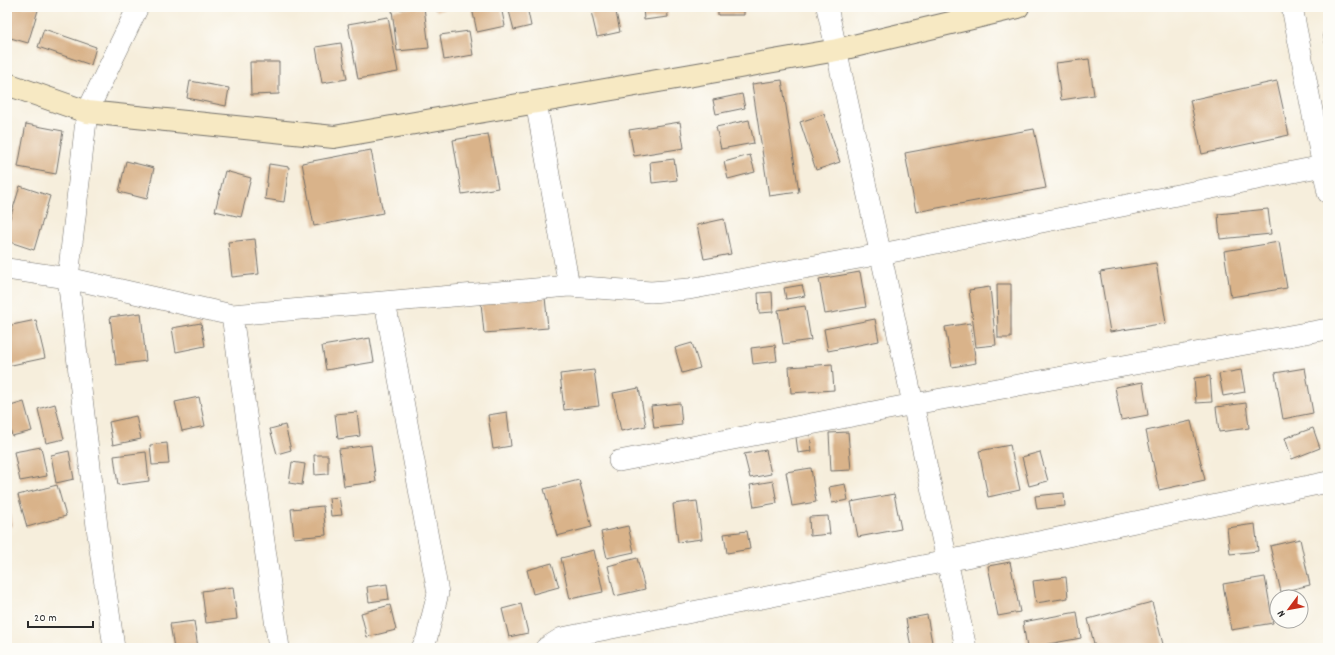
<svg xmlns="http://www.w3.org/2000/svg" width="1335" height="655" font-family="Dekko,sans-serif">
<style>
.building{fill:#d9b38a}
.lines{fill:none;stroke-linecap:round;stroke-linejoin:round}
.minor-casing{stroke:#726f69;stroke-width:22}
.secondary-casing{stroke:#726f69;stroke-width:24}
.minor{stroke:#fff;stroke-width:21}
.secondary{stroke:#f7e9c3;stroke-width:22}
</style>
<rect width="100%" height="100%" fill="#fdfcf7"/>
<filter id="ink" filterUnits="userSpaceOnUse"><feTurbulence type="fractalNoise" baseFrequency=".025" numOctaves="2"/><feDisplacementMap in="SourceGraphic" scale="8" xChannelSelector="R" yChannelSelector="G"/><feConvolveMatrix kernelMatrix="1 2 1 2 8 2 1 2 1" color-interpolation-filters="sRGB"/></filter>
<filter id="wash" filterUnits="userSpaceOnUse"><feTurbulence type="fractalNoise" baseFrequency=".012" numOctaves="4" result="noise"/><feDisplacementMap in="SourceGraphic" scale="16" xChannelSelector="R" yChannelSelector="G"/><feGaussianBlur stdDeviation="0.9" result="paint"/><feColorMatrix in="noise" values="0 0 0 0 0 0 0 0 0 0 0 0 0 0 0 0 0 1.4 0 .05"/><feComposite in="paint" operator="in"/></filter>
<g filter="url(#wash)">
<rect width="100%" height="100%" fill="#f6eedc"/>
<g id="blocks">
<path class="building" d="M12,7H39L28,43L7,37V22Z
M424,7L429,48L397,51L392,10Z
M435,7H454V8L436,11Z
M477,7H501L505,26L477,32L472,8Z
M508,7H527L531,26L514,30Z
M590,7H615L620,32L597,37Z
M643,7H667L668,17L644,20Z
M718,7H744V15H718Z
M388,17L398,72L358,79L348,24Z
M44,29L96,47L91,65L38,47Z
M469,31L473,55L444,60L440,35Z
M1328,32V51H1327L1323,33Z
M341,43L347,79L322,83L316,47Z
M1089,59L1094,95L1061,100L1056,63Z
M250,62H279V94L251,95Z
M782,80L799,192L769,196L752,84Z
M190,81L229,88L226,106L187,98Z
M1277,81L1289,135L1202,154L1190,100Z
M742,94L745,108L716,114L713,100Z
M824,114L840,162L816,170L800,122Z
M749,120L754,143L721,149L716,127Z
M680,122L684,148L634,156L629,130Z
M26,124L63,131L56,174L18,167Z
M1034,129L1046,188L916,212L905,153Z
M488,134L498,188L462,194L453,140Z
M371,150L383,213L314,226L302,163Z
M750,155L755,172L728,179L724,162Z
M674,159L677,180L652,183L650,162Z
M126,161L154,168L147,199L119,192Z
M269,164L289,167L284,202L265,199Z
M225,171L251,178L241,217L215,211Z
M20,186L50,196L34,250L7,241V228Z
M7,190L11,191L9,212H7Z
M1268,209L1271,234L1220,239L1218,214Z
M724,219L731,254L704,259L697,225Z
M255,239L259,274L232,277L228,242Z
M1279,242L1287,288L1231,297L1224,251Z
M1156,263L1166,323L1110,332L1100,272Z
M860,272L866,307L825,314L819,279Z
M997,284H1011V338H998Z
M802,285L805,296L786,299L784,288Z
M990,287L996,345L976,347L969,290Z
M772,292L773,312L759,313L758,293Z
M545,297L548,328L484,333L481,303Z
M805,306L811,340L783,344L778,310Z
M141,313L146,361L116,365L110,317Z
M875,319L879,341L828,351L824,329Z
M36,320L45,358L7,366V326Z
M201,323L205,346L176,352L172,328Z
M970,323L976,363L952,367L945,327Z
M370,338L374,362L326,370L322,346Z
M692,343L700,368L682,373L675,348Z
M775,345L777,361L753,364L751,348Z
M832,364L834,390L791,393L789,367Z
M1305,368L1313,413L1283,419L1275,373Z
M594,370L599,406L564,410L560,374Z
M1241,370L1245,392L1223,396L1219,374Z
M1210,376L1212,402L1196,403L1194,378Z
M1143,382L1148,415L1121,420L1115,387Z
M639,388L646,426L621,431L613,393Z
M199,397L205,426L182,431L175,402Z
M24,402L32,431L12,436L7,416V407Z
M680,403L682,425L654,428L651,406Z
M1246,403L1249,428L1219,432L1216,407Z
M55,404L64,439L46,443L38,409Z
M357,412L360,436L338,439L335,414Z
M507,412L511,446L493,449L488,415Z
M136,416L141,439L113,445L109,422Z
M1191,421L1205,480L1159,490L1146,431Z
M285,425L291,450L277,454L270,429Z
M1313,428L1320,448L1292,459L1285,438Z
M848,432L851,470L831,471L829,433Z
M810,434L812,451L798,453L796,437Z
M167,443L169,464L152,465L150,445Z
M371,445L376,482L344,486L339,449Z
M1010,445L1020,490L988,497L979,451Z
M41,447L47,476L20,481L14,452Z
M766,450L771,474L750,478L744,454Z
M69,451L74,479L56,483L51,455Z
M146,452L149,481L118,485L114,456Z
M1040,452L1048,481L1029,486L1022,457Z
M314,455H328V474L315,475Z
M292,462L305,464L302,485L289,483Z
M811,468L816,502L792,506L786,472Z
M579,480L592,527L557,536L544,489Z
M773,481L777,503L754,507L750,485Z
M845,484L848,500L832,503L829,487Z
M57,485L66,516L27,527L18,495Z
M1064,493L1065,506L1037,509L1035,496Z
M894,494L901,529L858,537L851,502Z
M7,495L12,526L7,527Z
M339,497L342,515L331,516L329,498Z
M697,501L702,539L678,542L673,504Z
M323,506L326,535L294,538L291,509Z
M828,516L830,534L810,536L809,517Z
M1255,524L1258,551L1230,554L1227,528Z
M628,526L634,552L607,558L601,532Z
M747,531L750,549L727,553L724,534Z
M1300,539L1310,585L1281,592L1270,546Z
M594,550L603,592L570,599L561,558Z
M637,558L645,589L615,596L608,566Z
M1010,562L1020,612L998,616L988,566Z
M552,563L559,587L533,594L527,570Z
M1066,577L1068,598L1036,603L1033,581Z
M1265,577L1273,623L1231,630L1223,584Z
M387,584L389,599L369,602L367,587Z
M233,587L237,619L206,623L202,591Z
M1152,602L1164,648H1095L1088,619Z
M521,604L528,633L509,637L502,609Z
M390,605L396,630L367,637L361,613Z
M1077,612L1081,638L1027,648L1023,622Z
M927,615L933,648H911L906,619Z
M194,621L198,648H174L170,624Z"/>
</g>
</g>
<g filter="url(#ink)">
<use href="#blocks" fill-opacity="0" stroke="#726f69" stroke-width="1"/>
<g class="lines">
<g class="minor-casing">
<path id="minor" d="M827,7L966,648
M1292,7L1328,193
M536,102L569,286
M7,269L68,278L232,315L569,286L651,292L689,289L881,254L1328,165
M385,302L438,593L426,641L422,648
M232,315L279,648
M619,461L914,404L1328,329
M114,648L98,535L68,278L87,112L138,7
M546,648L562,638L947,561L1328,482"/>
</g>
<g class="secondary-casing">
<path id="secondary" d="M7,84L87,112L334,137L837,50L1018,7"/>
</g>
<use href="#minor" class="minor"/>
<use href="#secondary" class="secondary"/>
</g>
</g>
<rect width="1335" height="655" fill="none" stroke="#fdfcf7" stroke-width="24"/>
<g transform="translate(1289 609) rotate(238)"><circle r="19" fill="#fdfcf7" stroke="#a9a8a5"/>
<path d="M0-3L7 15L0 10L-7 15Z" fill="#c8321e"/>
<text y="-6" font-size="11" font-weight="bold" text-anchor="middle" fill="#2b2b2b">N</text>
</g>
<path d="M28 621v6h65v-6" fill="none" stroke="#2b2b2b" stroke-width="2"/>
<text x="34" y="621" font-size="12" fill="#2b2b2b" stroke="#fdfcf7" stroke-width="3" paint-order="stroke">20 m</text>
</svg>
